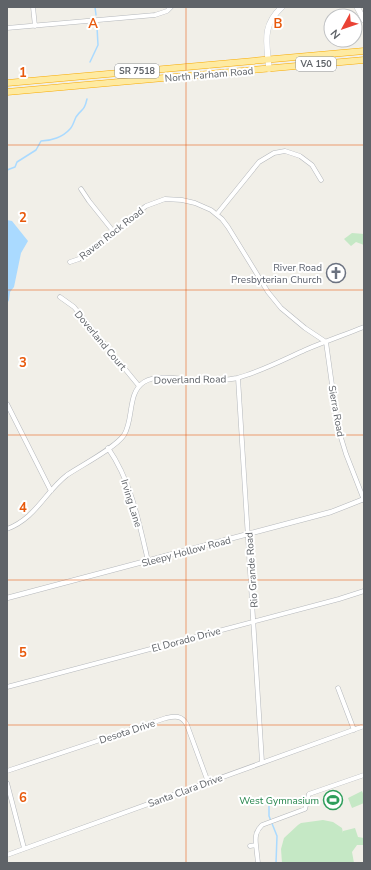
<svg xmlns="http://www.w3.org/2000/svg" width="371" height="870" font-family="'Nunito Sans',sans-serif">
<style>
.green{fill:#c5e8c5}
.water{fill:#aadaff}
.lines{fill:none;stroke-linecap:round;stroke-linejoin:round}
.stream{stroke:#aadaff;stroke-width:1.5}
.minor-casing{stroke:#b5b8bc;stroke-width:5}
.tertiary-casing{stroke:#b5b8bc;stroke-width:5.5}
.secondary-casing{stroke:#b6babf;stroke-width:6}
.trunk-casing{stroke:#f9ab00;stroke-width:7}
.minor{stroke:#fff;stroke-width:4}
.tertiary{stroke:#fff;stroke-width:4.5}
.secondary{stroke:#fff;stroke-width:5.5}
.trunk{stroke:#feeaa1;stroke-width:6}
.grid{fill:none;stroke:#e8590c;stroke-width:1;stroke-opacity:0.55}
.labels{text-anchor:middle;stroke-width:4;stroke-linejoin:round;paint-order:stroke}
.shield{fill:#fff;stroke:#8f9295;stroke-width:1}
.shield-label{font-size:9px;font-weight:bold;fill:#5f6368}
.street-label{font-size:10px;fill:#5f6368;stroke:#fff}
.worship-label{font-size:10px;fill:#5b616d;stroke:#fff;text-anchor:end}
.leisure-label{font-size:10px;fill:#27864d;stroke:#fff;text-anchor:end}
.grid-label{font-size:13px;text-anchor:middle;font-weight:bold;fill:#e8590c;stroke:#fff;stroke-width:4;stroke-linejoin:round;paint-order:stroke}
</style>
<rect width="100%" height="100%" fill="#f1efe8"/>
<path class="green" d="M352,233L364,234V245L356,242L351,246L344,239Z
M362,791L364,796V803L352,808L348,798Z
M323,820L333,822L342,828L343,833V831L355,828L358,837L364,838V845H357L352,852L354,863H282L281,849L284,838L298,825L301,823Z"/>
<path class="water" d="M7,220L12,221L28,241L21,253L14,287L10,292L9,300L7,304Z"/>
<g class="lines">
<path class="stream" d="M95,7L96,15
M90,62L98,45L97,27
M7,170L15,167L17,162L36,150L41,141C51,141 63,137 70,129C73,126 74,121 76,117C82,108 84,112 87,99
M269,806V816L277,836L276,863"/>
<g class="minor-casing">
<path id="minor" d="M33,7L35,26
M7,28L155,15L167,11L171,7
M81,189L89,201L113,231
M217,214L259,162L274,153L285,151L300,156L312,165L321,180
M70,262L79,259L146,206L165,199L182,200L195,203L211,210L222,219L228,227L268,292L281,308L305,328L326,342L338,428L346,454L364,500
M60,297L74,307L139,386
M238,378L262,762
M7,404L51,491
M108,448C131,481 139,522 148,561
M7,529C36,518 44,493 67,475C82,465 115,448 124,435C134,419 127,393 144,382C160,372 191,382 210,381C219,380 228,380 237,378C260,372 283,360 305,350C324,342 344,335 364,327
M7,687L339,599L364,591
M338,688L354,730
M7,771L166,718C175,716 182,715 187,725L208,782
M7,783L24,848
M256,845C255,836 256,831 262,825L305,809L309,794L364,775
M250,846L256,845L258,863
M7,855L364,726"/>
</g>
<g class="tertiary-casing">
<path id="tertiary" d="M7,598L331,512L364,499"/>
</g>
<g class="secondary-casing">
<path id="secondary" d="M357,7L364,20
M269,69C267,43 261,26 282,7"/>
</g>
<g class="trunk-casing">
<path id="trunk" d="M7,83L364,51
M7,92L364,60"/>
</g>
<use href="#minor" class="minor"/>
<use href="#tertiary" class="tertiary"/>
<use href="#secondary" class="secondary"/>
<use href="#trunk" class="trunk"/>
</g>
<path class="grid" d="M186,7V863M7,145H364M7,290H364M7,435H364M7,580H364M7,725H364"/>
<defs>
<g id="church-ring" transform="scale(1)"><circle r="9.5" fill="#fff" stroke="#6b7280" stroke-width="1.5"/><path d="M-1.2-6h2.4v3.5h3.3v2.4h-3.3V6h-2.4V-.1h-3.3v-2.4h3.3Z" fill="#6b7280"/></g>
<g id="stadium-ring" transform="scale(1)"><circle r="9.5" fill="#fff" stroke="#2e9e5b" stroke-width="1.5"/><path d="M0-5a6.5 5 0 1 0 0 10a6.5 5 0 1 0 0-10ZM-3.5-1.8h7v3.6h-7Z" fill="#2e9e5b"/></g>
</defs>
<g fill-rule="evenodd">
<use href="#church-ring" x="336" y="273"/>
<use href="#stadium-ring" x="333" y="800"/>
</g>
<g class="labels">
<g class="shield">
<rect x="296" y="57" width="40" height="14" rx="3"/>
<rect x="115" y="64" width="44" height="14" rx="3"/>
</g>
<g class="shield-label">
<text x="316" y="67">VA 150</text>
<text x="137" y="74">SR 7518</text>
</g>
<g class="street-label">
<text transform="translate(209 74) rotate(-5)" y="4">North Parham Road</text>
<text transform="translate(111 233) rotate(-38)" y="4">Raven Rock Road</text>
<text transform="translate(101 340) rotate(50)" y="4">Doverland Court</text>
<text transform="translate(190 379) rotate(-1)" y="4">Doverland Road</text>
<text transform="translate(337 411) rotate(80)" y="4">Sierra Road</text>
<text transform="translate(132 503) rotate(73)" y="4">Irving Lane</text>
<text transform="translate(186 551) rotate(-15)" y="4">Sleepy Hollow Road</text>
<text transform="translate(251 570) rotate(-94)" y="4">Rio Grande Road</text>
<text transform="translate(186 639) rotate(-15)" y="4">El Dorado Drive</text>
<text transform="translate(127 731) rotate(-18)" y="4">Desota Drive</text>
<text transform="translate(185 790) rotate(-20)" y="4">Santa Clara Drive</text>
</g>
<g class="worship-label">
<text x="322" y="271">River Road<tspan x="322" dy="12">Presbyterian Church</tspan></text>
</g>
<g class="leisure-label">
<text x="319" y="804">West Gymnasium</text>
</g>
</g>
<g class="grid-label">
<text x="93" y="28">A</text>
<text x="278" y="28">B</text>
<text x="23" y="77">1</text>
<text x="23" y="222">2</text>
<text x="23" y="367">3</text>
<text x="23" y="512">4</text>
<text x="23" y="657">5</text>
<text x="23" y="802">6</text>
</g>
<rect width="371" height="870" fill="none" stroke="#5f6368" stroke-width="16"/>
<g transform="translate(343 28) rotate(230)"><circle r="19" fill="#ffffff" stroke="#bfc1c3"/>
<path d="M0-3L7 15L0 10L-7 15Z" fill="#ea4335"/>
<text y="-6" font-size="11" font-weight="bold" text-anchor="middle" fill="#5f6368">N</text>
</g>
</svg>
